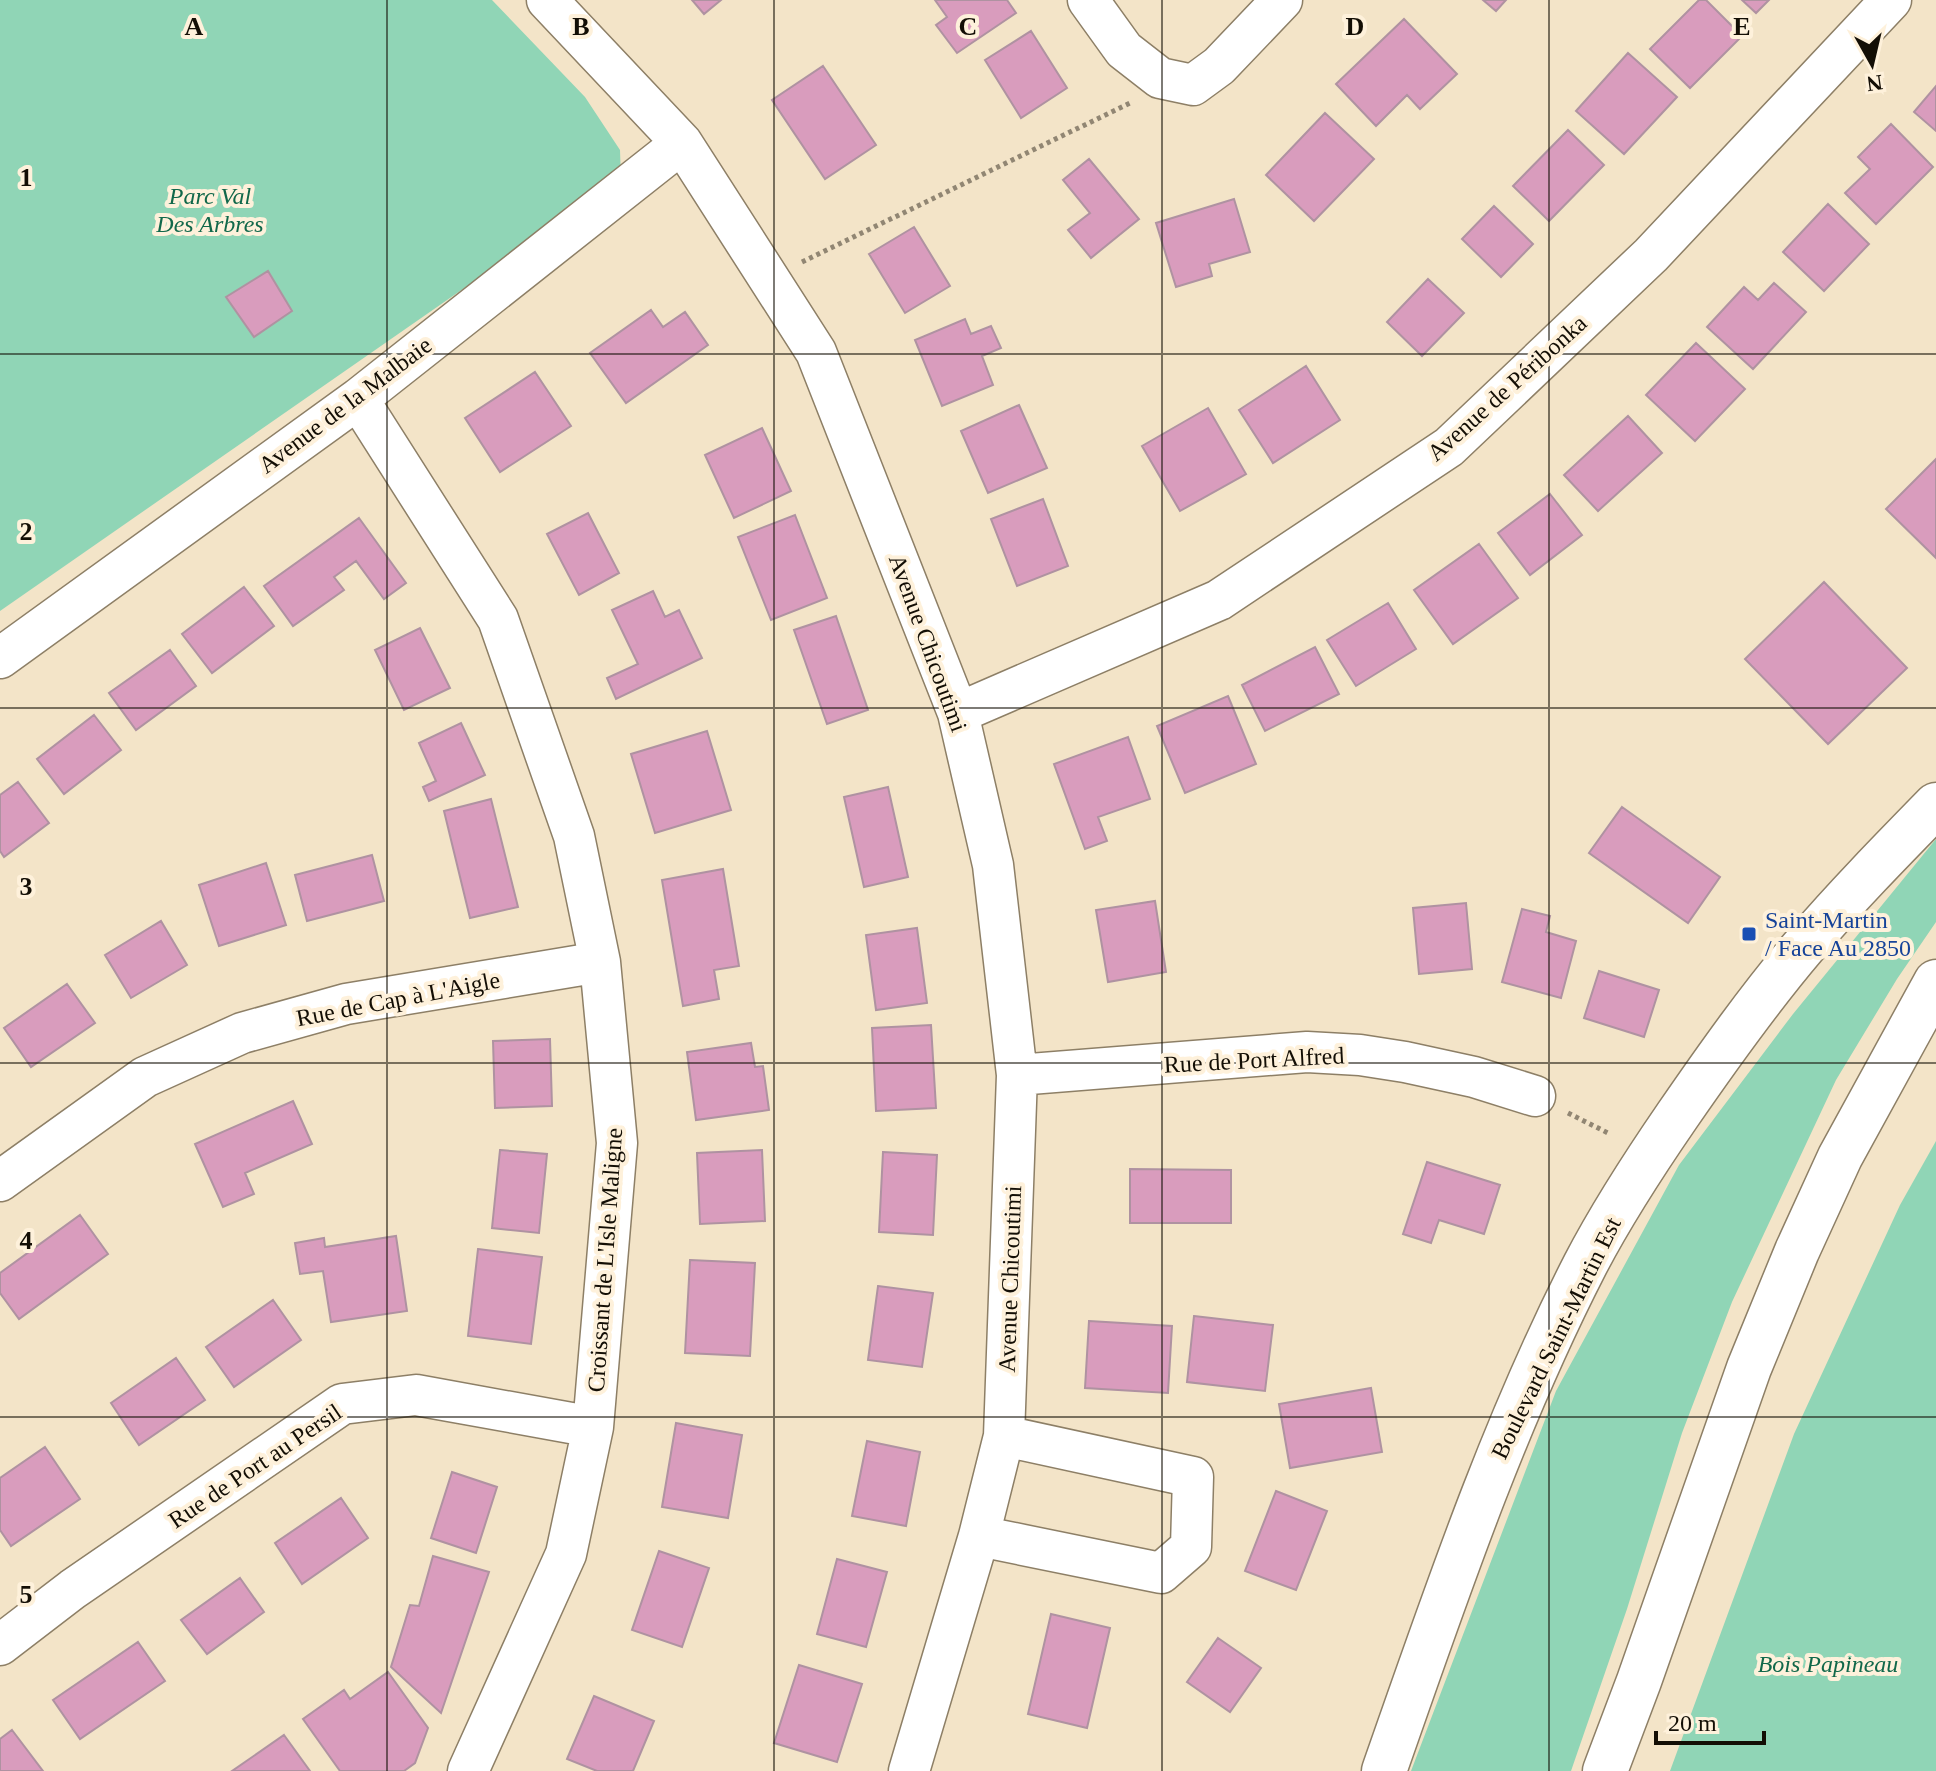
<svg xmlns="http://www.w3.org/2000/svg" width="1936" height="1771" font-family="'Times New Roman',serif">
<style>
.green{fill:#90d5b6}
.building{fill:#d99cbd;stroke:#af92a1;stroke-width:2}
.lines{fill:none;stroke-linecap:round;stroke-linejoin:round}
.street-casing{stroke:#8d7f66;stroke-width:43}
.secondary-casing{stroke:#8d7f66;stroke-width:47}
.path{stroke:#918673;stroke-width:5;stroke-dasharray:4 4;stroke-linecap:butt}
.street{stroke:#fff;stroke-width:40}
.secondary{stroke:#fff;stroke-width:44}
.grid{fill:none;stroke:#130e05;stroke-width:2;stroke-opacity:0.55}
.transit-dot{fill:#1a4fb4;stroke:#fef1db;stroke-width:3}
.labels{text-anchor:middle;stroke-width:8;stroke-linejoin:round;paint-order:stroke}
.park-label{font-size:24px;font-style:italic;fill:#11684a;stroke:#fef1db}
.street-label{font-size:24px;fill:#130e05;stroke:#fef1db}
.transit-label{font-size:24px;fill:#164399;stroke:#fef1db;text-anchor:start}
.grid-label{font-size:26px;text-anchor:middle;font-weight:bold;fill:#130e05;stroke:#fef1db;stroke-width:8;stroke-linejoin:round;paint-order:stroke}
</style>
<rect width="100%" height="100%" fill="#f3e4c8"/>
<path class="green" d="M0,0H492L585,97L620,150L621,179L0,611Z
M1936,839V922L1897,979L1836,1080L1732,1302L1682,1433L1627,1609L1571,1771H1411L1556,1391L1679,1165L1793,1014Z
M1936,1141V1771H1670L1794,1434L1900,1205Z"/>
<path class="building" d="M692,0H721L704,14Z
M935,0H1007L1016,13L957,53L936,25L947,17Z
M1483,0H1506L1496,11Z
M1699,0H1706L1742,36L1690,88L1650,49Z
M1742,0H1769L1756,13Z
M1404,19L1457,74L1420,109L1407,95L1376,126L1336,84Z
M1031,31L1067,88L1021,118L985,60Z
M1628,53L1677,97L1624,154L1576,111Z
M823,66L876,145L825,179L772,100Z
M1936,86V131L1914,112Z
M1325,113L1374,159L1314,221L1266,175Z
M1891,124L1933,167L1876,224L1845,193L1870,169L1858,157Z
M1568,130L1604,165L1549,221L1513,186Z
M1089,159L1139,219L1091,258L1068,230L1090,213L1063,180Z
M1234,199L1250,252L1209,264L1212,276L1176,287L1156,223Z
M1828,204L1869,244L1824,291L1783,252Z
M1494,206L1533,244L1501,277L1462,239Z
M914,227L950,286L905,313L869,254Z
M268,271L292,311L254,337L226,297Z
M1428,279L1464,313L1422,356L1387,322Z
M1774,283L1806,312L1753,369L1707,327L1744,287L1758,300Z
M651,310L663,327L685,312L708,345L626,403L590,353Z
M965,319L971,334L991,326L1001,348L982,356L993,385L942,406L915,340Z
M1696,343L1745,389L1695,441L1646,395Z
M1306,366L1340,420L1273,463L1239,410Z
M535,372L571,426L500,472L465,418Z
M1019,405L1047,468L988,493L961,431Z
M1208,408L1246,474L1180,511L1142,446Z
M1628,416L1662,453L1598,511L1564,475Z
M762,428L791,491L734,518L705,455Z
M1936,459V558L1886,509Z
M1550,494L1582,535L1530,575L1498,533Z
M1043,499L1068,566L1017,586L991,519Z
M588,513L619,573L579,595L547,534Z
M795,515L827,598L771,620L738,537Z
M359,518L406,583L384,599L356,561L334,577L344,590L293,626L264,586Z
M1479,544L1518,598L1453,644L1414,590Z
M1824,582L1907,668L1828,744L1745,659Z
M244,587L274,626L212,673L182,634Z
M653,591L665,617L679,610L702,658L616,699L607,678L638,664L612,610Z
M1388,603L1416,649L1356,686L1327,640Z
M836,616L868,710L827,724L794,630Z
M420,628L450,688L404,710L375,650Z
M1315,647L1339,694L1265,731L1242,685Z
M170,650L196,686L136,730L109,693Z
M1228,696L1256,764L1185,793L1157,726Z
M94,715L121,750L64,794L37,759Z
M461,723L485,775L429,801L423,787L436,781L419,743Z
M707,731L731,810L655,833L631,754Z
M1128,737L1150,799L1098,817L1107,841L1085,849L1054,764Z
M18,782L49,823L4,857L0,851V795Z
M888,787L908,877L864,887L844,797Z
M491,799L518,907L470,918L444,811Z
M1622,807L1720,877L1688,923L1589,853Z
M372,855L384,901L307,921L295,875Z
M266,863L286,925L219,946L199,885Z
M723,869L739,966L714,970L719,999L683,1006L662,880Z
M1155,901L1166,972L1108,982L1096,910Z
M1466,903L1472,969L1419,974L1413,908Z
M1522,909L1550,916L1546,932L1576,941L1561,998L1502,982Z
M161,921L187,965L131,998L105,955Z
M917,928L927,1003L876,1010L866,935Z
M1599,971L1659,990L1644,1037L1584,1018Z
M67,984L95,1023L31,1067L4,1028Z
M931,1025L936,1108L876,1111L872,1028Z
M550,1039L552,1106L495,1108L493,1041Z
M751,1043L755,1067L763,1066L769,1110L696,1120L687,1052Z
M293,1101L312,1144L245,1173L254,1194L223,1207L195,1144Z
M500,1150L547,1154L539,1233L492,1228Z
M762,1150L765,1221L700,1224L697,1153Z
M883,1152L937,1155L933,1235L879,1232Z
M1427,1162L1500,1185L1484,1234L1439,1220L1431,1243L1403,1234Z
M1130,1169L1231,1170V1223H1130Z
M80,1215L108,1254L19,1319L0,1293V1273Z
M396,1236L407,1311L331,1322L323,1271L300,1274L295,1243L324,1238L325,1247Z
M478,1249L542,1257L531,1344L468,1336Z
M690,1260L755,1263L750,1356L685,1353Z
M878,1286L933,1293L922,1367L868,1360Z
M273,1300L301,1340L234,1387L206,1347Z
M1194,1316L1273,1325L1265,1391L1187,1382Z
M1089,1321L1172,1326L1168,1393L1085,1388Z
M176,1358L205,1400L139,1445L111,1403Z
M1371,1388L1382,1452L1290,1468L1279,1404Z
M676,1423L742,1435L728,1518L662,1507Z
M867,1441L920,1452L906,1526L852,1516Z
M45,1447L80,1499L11,1546L0,1530V1478Z
M452,1472L497,1487L476,1553L431,1538Z
M1276,1491L1327,1511L1296,1590L1245,1571Z
M341,1498L368,1538L302,1584L275,1543Z
M659,1551L709,1568L682,1647L632,1630Z
M433,1556L489,1572L441,1713L391,1667L410,1605L419,1606Z
M837,1559L887,1572L866,1647L817,1634Z
M240,1578L264,1612L207,1654L181,1620Z
M1051,1614L1110,1628L1087,1728L1028,1714Z
M1218,1638L1261,1668L1230,1712L1187,1682Z
M138,1642L165,1681L80,1739L53,1700Z
M799,1665L862,1684L837,1762L774,1743Z
M388,1672L428,1728L415,1763L404,1771H340L303,1719L344,1690L350,1699Z
M594,1696L654,1721L633,1771H597L567,1759Z
M12,1730L43,1771H0V1739Z
M284,1735L310,1771H232Z"/>
<g class="lines">
<g class="street-casing">
<path id="street" d="M547,0L682,143L816,352L958,713L993,865L1017,1075L1004,1436L979,1536L909,1771
M1088,0L1124,50L1160,78L1193,85L1219,66L1282,0
M358,399L498,619L574,836L600,962L617,1143L593,1427L566,1554L468,1771
M0,658L358,399L682,143
M958,713L1219,600L1449,447L1651,255L1891,0
M1017,1075L1307,1052L1360,1055L1405,1062L1474,1077L1535,1096
M0,1181L145,1077L242,1033L346,1004L600,962
M979,1536L1161,1573L1191,1547L1193,1477L1004,1436
M0,1645L73,1589L342,1404L416,1395L593,1427"/>
</g>
<g class="secondary-casing">
<path id="secondary" d="M1384,1771C1444,1600 1502,1427 1585,1265C1612,1213 1644,1164 1677,1116C1717,1058 1758,1000 1804,946C1846,897 1891,851 1936,805
M1605,1771L1639,1681L1749,1368L1797,1251L1840,1157L1936,982"/>
</g>
<path class="path" d="M802,262L1132,102
M1568,1113L1608,1133"/>
<use href="#street" class="street"/>
<use href="#secondary" class="secondary"/>
</g>
<path class="grid" d="M387,0V1771M774,0V1771M1162,0V1771M1549,0V1771M0,354H1936M0,708H1936M0,1063H1936M0,1417H1936"/>
<rect class="transit-dot" x="1741" y="926" width="16" height="16" rx="4"/>
<g class="labels">
<g class="park-label">
<text x="210" y="204">Parc Val<tspan x="210" dy="28">Des Arbres</tspan></text>
<text x="1828" y="1672">Bois Papineau</text>
</g>
<g class="street-label">
<text transform="translate(1507 388) rotate(-42)" y="8">Avenue de Péribonka</text>
<text transform="translate(345 405) rotate(-37)" y="8">Avenue de la Malbaie</text>
<text transform="translate(928 643) rotate(70)" y="8">Avenue Chicoutimi</text>
<text transform="translate(398 999) rotate(-11)" y="8">Rue de Cap à L'Aigle</text>
<text transform="translate(1254 1060) rotate(-3)" y="8">Rue de Port Alfred</text>
<text transform="translate(605 1260) rotate(-86)" y="8">Croissant de L'Isle Maligne</text>
<text transform="translate(1010 1279) rotate(-88)" y="8">Avenue Chicoutimi</text>
<text transform="translate(1556 1338) rotate(-64)" y="8">Boulevard Saint-Martin Est</text>
<text transform="translate(255 1466) rotate(-34)" y="8">Rue de Port au Persil</text>
</g>
<g class="transit-label">
<text x="1765" y="928">Saint-Martin<tspan x="1765" dy="28">/ Face Au 2850</tspan></text>
</g>
</g>
<g class="grid-label">
<text x="194" y="35">A</text>
<text x="581" y="35">B</text>
<text x="968" y="35">C</text>
<text x="1355" y="35">D</text>
<text x="1742" y="35">E</text>
<text x="26" y="186">1</text>
<text x="26" y="540">2</text>
<text x="26" y="895">3</text>
<text x="26" y="1249">4</text>
<text x="26" y="1603">5</text>
</g>
<g transform="translate(1872 64) rotate(172)" stroke="#fef1db" stroke-width="6" paint-order="stroke">
<path d="M0-6L14 30L0 20L-14 30Z" fill="#130e05"/>
<text y="-12" font-size="22" font-weight="bold" text-anchor="middle" fill="#130e05">N</text>
</g>
<path d="M1656 1731v12h108v-12" fill="none" stroke="#130e05" stroke-width="4"/>
<text x="1668" y="1731" font-size="24" fill="#130e05" stroke="#fef1db" stroke-width="6" paint-order="stroke">20 m</text>
</svg>
